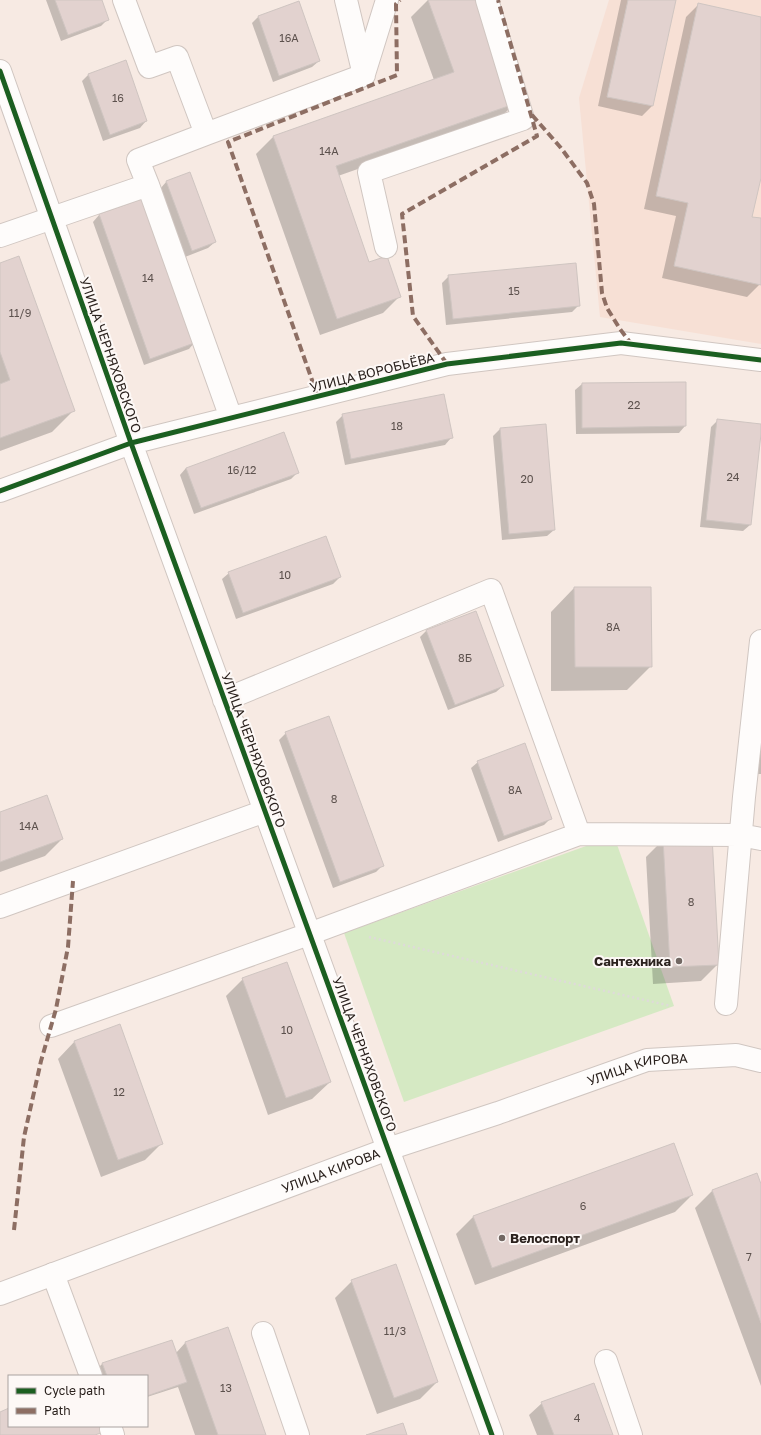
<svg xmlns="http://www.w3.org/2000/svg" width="761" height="1435" font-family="'Golos Text',sans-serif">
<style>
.built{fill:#f7e0d5}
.green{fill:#d5e9c3}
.shadow{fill:#0003}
.building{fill:#e2d2cf;stroke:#cfc5c1}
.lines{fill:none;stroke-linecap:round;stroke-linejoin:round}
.minor-casing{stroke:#d0c6c1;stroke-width:24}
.major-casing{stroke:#d0c6c1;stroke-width:24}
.path{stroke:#dedbd9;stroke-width:2.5;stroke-dasharray:2 3;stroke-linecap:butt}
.minor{stroke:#fefcfb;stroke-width:22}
.major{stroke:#fefcfb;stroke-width:22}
.quiet{stroke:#8d6e63;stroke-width:4;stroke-dasharray:8 4;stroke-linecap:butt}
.cycleway-casing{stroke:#fdf8f6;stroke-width:8}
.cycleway{stroke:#1b5e20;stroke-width:5}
.poi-dot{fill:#726863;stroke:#fdf8f6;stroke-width:1.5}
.labels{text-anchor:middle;stroke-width:4;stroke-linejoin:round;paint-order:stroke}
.number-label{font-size:11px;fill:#5c514d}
.street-label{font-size:13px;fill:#2b221e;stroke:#fdf8f6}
.poi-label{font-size:13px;font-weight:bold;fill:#2b221e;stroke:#fdf8f6;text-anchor:end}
</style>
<rect width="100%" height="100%" fill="#f7eae3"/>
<path class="built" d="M609,0H761V344L600,317L579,98Z"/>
<path class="green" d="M614,836L674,1006L404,1102L344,933Z"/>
<path class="shadow" d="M46,0H101L108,19L101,26L61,41Z
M428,0H480L516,102L499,119L338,176L369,264L400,296L383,313L320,335L256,154L273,137L434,80L411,17Z
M621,0H675L652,106L642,116L598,106Z
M298,2L319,61L312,67L273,82L252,23L258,17Z
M699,4L761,18V173L751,217L761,220V280L760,284L747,297L662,278L676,216L644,209L686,17Z
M125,62L146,121L140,128L103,141L82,81L88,75Z
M189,173L215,242L208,248L185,257L160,189L166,182Z
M99,215L195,342L189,349L144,365L93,222Z
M0,264L73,411L52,432L0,451Z
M449,276L579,305L572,312L446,325L442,283Z
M685,383V426L679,433L576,434L575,390L582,384Z
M343,415L451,438L445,445L345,465L336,422Z
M718,420L761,425L750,525L743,531L700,527L711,427Z
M545,425L554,530L547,536L502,540L493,436L500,429Z
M186,468L298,472L291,479L194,514L180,475Z
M229,573L340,577L333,584L236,619L222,579Z
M574,588L651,666L627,690L551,691V612Z
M427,630L503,686L496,692L448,710L420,637Z
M286,733L382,866L376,872L333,888L279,740Z
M761,744V774H758Z
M478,762L551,818L544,825L498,842L471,768Z
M0,813L62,839L45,856L0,872Z
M663,840L718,964L701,981L653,984L646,857Z
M243,979L330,1082L312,1099L268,1115L226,996Z
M75,1041L162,1143L145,1160L101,1177L58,1059Z
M673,1144L692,1195L675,1212L475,1285L456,1234L473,1217Z
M761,1187V1386L695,1208L712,1191Z
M352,1281L437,1382L420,1399L377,1414L335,1298Z
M185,1343L265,1435H195L178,1387L147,1397V1376H101H102L99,1367L102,1364L176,1353Z
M542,1403L612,1435H537L529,1415Z"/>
<path class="building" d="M55,0H102L109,20L68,35Z
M428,0H481L517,103L336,166L369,262L387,256L401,297L337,319L273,136L454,72Z
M628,0H676L653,106L607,97Z
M299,1L320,61L279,76L258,16Z
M698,3L761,17V178L752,217L761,218V285L674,266L688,203L656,196Z
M126,60L147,121L110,135L88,74Z
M190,172L216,242L192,251L166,181Z
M145,198L197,342L150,359L99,214Z
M19,256L75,411L0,438V384L10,380L0,352V263Z
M576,263L580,306L453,319L448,275Z
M686,382V426L582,428V383Z
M444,394L453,438L351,459L342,414Z
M717,419L761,424V434L751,525L706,520Z
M546,424L555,530L509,534L500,428Z
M284,432L299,473L201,508L186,468Z
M326,536L341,577L243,613L228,572Z
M574,587H651L652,667H575Z
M476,611L504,686L455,705L426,630Z
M329,716L384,866L340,882L285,732Z
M525,743L552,819L504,836L477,761Z
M47,795L63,839L0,862V812Z
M712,836L719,965L670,967L663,839Z
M287,962L331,1082L286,1098L242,978Z
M120,1024L163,1144L118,1160L74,1041Z
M674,1143L693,1195L492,1268L473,1216Z
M757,1173L761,1184V1323L712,1190Z
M396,1264L438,1382L394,1398L351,1280Z
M228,1327L266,1435H218L185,1342Z
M172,1340L187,1382L147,1396V1376H107L102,1363Z
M594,1383L613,1435H554L541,1402Z
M9,1408V1426H120L95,1435H0V1412Z
M403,1423L407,1435H366Z"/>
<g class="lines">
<g class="minor-casing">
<path id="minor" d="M124,0L149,67L177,57L206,134L138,160L148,185
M0,71L131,443L492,1435
M364,74L387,0
M206,134L364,75L346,0
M0,236L148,185L231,418
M386,247L369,172L523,119L487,0
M0,491L131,443L447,364L621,343L761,360
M224,700L491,590L579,834
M0,907L265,811
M726,1004L744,797L761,641
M51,1026L309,934L579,834L740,835L761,839
M53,1274L91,1376
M263,1333L298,1435
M606,1361L631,1435
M111,1429L113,1435"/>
</g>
<g class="major-casing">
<g id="major">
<path id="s1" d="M0,1294L388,1149L498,1113L647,1060L736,1055L761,1061"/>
</g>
</g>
<path class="path" d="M369,937L671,1006"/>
<use href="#minor" class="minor"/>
<use href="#major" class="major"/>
<path class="quiet" d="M532,115L561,148L587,183L594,204L602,293L607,308L620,329L632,345
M447,364L413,316L402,214L537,136L498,0
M318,397L228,142L397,75L396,4L400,0
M14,1230L24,1137L41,1061L56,1009L68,947L73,881"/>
<g class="cycleway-casing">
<path id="cycleway" d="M0,71L131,443L492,1435
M0,491L131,443L447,364L621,343L761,360"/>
</g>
<use href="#cycleway" class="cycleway"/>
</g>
<g class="poi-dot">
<circle cx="679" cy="961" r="4"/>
<circle cx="502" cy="1238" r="4"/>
</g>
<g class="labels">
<g class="number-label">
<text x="289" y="42">16А</text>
<text x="118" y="102">16</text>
<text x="329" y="155">14А</text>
<text x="148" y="282">14</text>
<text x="514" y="295">15</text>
<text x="20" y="317">11/9</text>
<text x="634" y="409">22</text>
<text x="397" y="430">18</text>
<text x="242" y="474">16/12</text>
<text x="733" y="481">24</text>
<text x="527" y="483">20</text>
<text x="285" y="579">10</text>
<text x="613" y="631">8А</text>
<text x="465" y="662">8Б</text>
<text x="515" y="794">8А</text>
<text x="334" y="803">8</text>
<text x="29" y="830">14А</text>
<text x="691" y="906">8</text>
<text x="287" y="1034">10</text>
<text x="119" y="1096">12</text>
<text x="583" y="1210">6</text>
<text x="749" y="1261">7</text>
<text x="395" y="1335">11/3</text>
<text x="226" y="1392">13</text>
<text x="577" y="1422">4</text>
</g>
<g class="street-label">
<text transform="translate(111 355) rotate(71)" y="5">УЛИЦА ЧЕРНЯХОВСКОГО</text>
<text transform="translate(372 372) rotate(-14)" y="5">УЛИЦА ВОРОБЬЁВА</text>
<text transform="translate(254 750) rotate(70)" y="5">УЛИЦА ЧЕРНЯХОВСКОГО</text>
<text transform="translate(365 1054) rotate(70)" y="5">УЛИЦА ЧЕРНЯХОВСКОГО</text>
<text dy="5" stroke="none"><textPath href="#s1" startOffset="677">УЛИЦА КИРОВА</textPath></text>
<text dy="5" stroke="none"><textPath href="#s1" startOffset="353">УЛИЦА КИРОВА</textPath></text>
</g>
<g class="poi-label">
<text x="671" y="966">Сантехника</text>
<text x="510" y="1243" text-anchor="start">Велоспорт</text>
</g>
</g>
<rect x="8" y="1375" width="140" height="52" fill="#fdf8f6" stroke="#a9a2a0"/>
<rect x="16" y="1388" width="20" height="6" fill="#1b5e20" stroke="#a9a2a0"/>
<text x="44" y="1395" font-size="12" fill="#2b221e">Cycle path</text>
<rect x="16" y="1408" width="20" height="6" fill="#8d6e63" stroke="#a9a2a0"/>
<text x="44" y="1415" font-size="12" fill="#2b221e">Path</text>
</svg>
